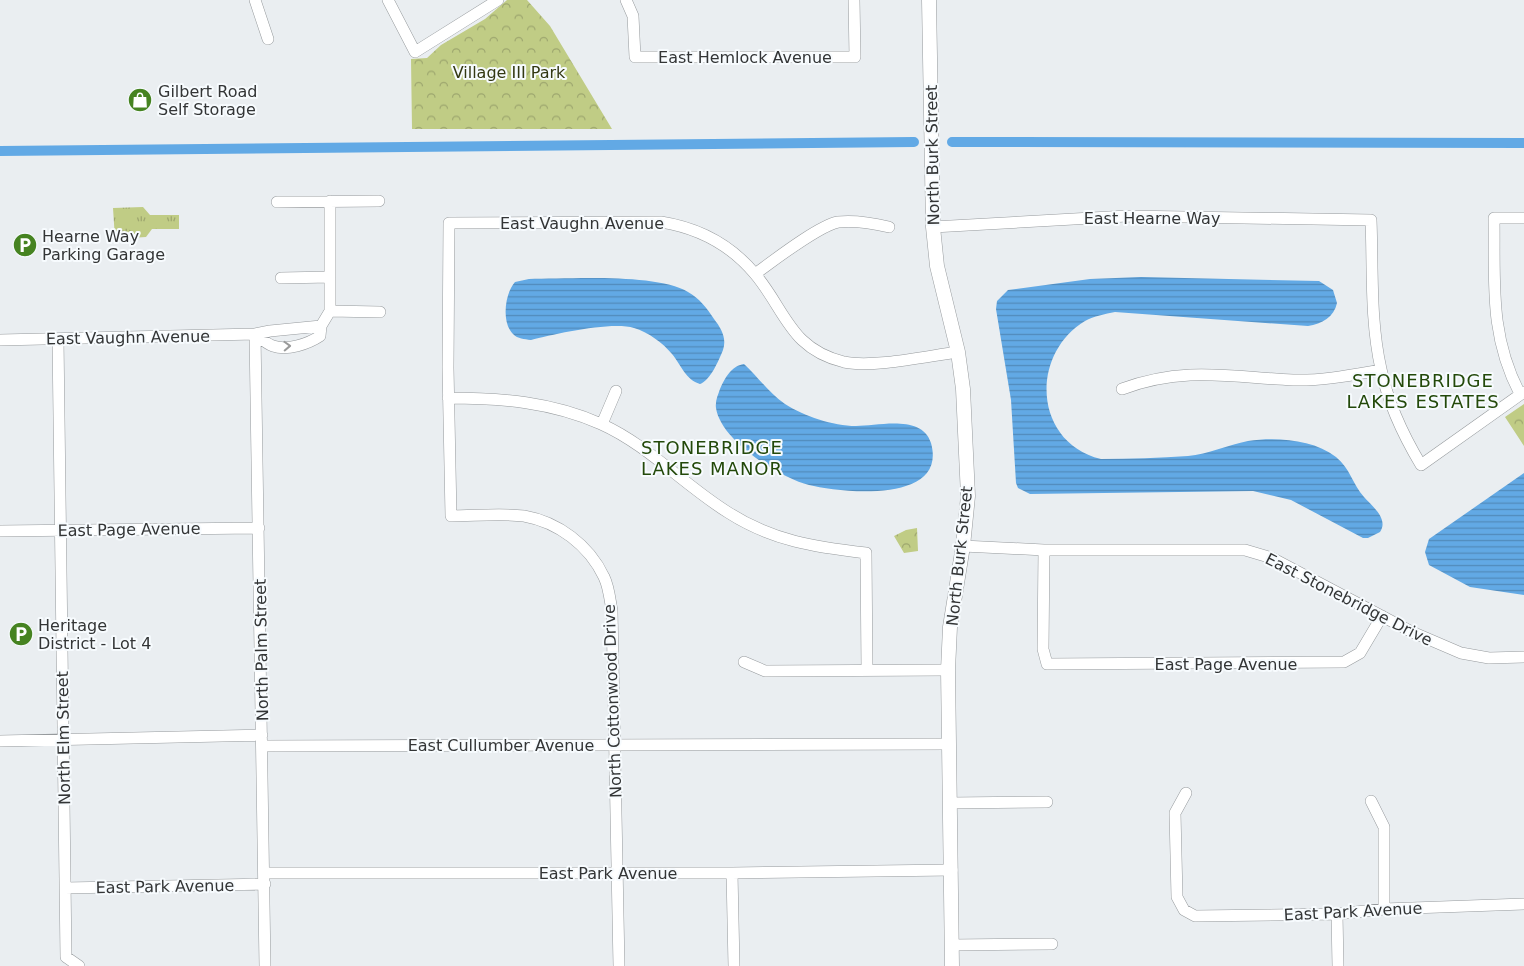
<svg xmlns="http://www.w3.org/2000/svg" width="1524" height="966" font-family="'DejaVu Sans',sans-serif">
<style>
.grass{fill:url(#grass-tufts)}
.park{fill:url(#park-crowns)}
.water{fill:url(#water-rules)}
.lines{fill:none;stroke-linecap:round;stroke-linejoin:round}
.canal{stroke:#62a9e5;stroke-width:10}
.minor-casing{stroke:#969a9d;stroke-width:12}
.tertiary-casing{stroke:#969a9d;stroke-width:15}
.minor{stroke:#fff;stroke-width:11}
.tertiary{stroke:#fff;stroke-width:14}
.oneway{stroke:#999a9a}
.labels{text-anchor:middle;stroke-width:4;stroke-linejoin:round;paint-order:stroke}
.street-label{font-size:16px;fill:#333536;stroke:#f7fbfe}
.park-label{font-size:16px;fill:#333812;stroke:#f7fbfe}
.poi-label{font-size:16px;fill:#333536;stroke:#f7fbfe;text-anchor:start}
.neighbourhood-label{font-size:18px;letter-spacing:1px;fill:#23490a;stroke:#f7fbfe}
</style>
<defs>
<pattern id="grass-tufts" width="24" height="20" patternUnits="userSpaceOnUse" patternTransform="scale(1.25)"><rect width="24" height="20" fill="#c0cc85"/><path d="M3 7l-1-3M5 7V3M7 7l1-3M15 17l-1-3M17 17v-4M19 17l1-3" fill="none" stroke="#9da66e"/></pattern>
<pattern id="park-crowns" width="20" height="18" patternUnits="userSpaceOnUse" patternTransform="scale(1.25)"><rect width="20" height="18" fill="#c0cc85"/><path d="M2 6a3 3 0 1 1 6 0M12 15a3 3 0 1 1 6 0" fill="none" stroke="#9da66e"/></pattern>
<pattern id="water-rules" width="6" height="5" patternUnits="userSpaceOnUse" patternTransform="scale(1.25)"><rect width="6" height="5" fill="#62a9e5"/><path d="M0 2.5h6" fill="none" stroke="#518aba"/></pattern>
</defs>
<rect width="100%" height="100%" fill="#eaeef1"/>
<path class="grass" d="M143,207L150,215H179V229H152L146,237L115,239L113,208Z"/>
<path class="park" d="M507,0H527L550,26L612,129H412L411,59L427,58L441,45L485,19Z
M1524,404V446L1505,417Z
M917,528L918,551L904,553L894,536L906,530Z"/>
<path class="water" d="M1141,277L1319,281L1333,290L1337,303C1334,317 1322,324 1308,326L1115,312C1105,314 1094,316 1085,321C1029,355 1034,443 1101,459C1130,459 1160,458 1188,456C1208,454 1228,445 1248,441C1275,437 1313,439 1336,457C1350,468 1353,485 1364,497C1372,506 1389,519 1380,532L1368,538H1363L1291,500L1253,491L1030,494L1018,488L1016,483L1011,400L996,309L997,301L1008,290L1090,279Z
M529,279C568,279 656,273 688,292C699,298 707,308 714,319C721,328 727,338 723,350C719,360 710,381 700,384C686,380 681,365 672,354C663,343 648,332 634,328C612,321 554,334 531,340C524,339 518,339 513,334C501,322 505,293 515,282Z
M744,364C758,377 769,393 785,404C804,416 833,426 856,426C878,426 922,414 931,443C948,504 841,493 809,485C779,477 721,441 716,408C715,401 718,395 720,389C725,378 731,366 744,364Z
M1524,473V595L1470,587L1429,565L1425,552L1429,539Z"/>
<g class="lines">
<path class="canal" d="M952,142L1524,143
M0,151L914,142"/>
<g class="minor-casing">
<path id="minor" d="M255,0L268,39
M388,0L415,52L498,0
M626,0L633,16L635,57H855L854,0
M277,202L379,201
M933,227L1127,216L1371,220C1373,269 1370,321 1381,369C1388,403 1403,435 1421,465L1524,392
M755,274C773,261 818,226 838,222C856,220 872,223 889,227
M281,278L330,277
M330,311L380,312
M321,326L270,331L255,334C260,338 267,344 273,346C287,351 308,344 320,336L321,326L330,311V201
M58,339L66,957L79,966
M0,340L255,334L265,966
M1122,389C1184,366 1230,377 1293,380C1322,381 1352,375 1381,370
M1520,394C1489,335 1495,282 1494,218H1524
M448,398C501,398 552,402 601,424C648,445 685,486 729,513C773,541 815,547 866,553L867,670
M602,424L616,391
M0,531L259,528
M963,546L1044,550H1245L1272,558L1412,632L1461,653L1489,658L1524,657
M1044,550L1043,649L1047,664L1344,662L1360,653L1382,616
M744,662L765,671L948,670
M0,741L262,735
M263,746L949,744
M1186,793L1175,813L1177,897L1184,910L1195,916L1337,914L1384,909L1524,904
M1371,801L1384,827V909
M950,803L1047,802
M264,873H732L952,870
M732,873L734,966
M65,888L265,884
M1337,914L1338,966
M952,945L1052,944
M619,966L612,611C610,600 609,587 604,577C589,545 558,522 524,516C501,513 474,516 451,516L448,368L449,223L661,222C699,228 730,244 755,274C786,311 790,349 844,362C874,368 927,356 958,352"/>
</g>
<g class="tertiary-casing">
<path id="tertiary" d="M929,0L933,227L937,266L958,352L963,389L968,496L963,546L950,627L948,670L952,966"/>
</g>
<use href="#minor" class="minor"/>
<use href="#tertiary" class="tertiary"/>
</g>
<defs><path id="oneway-chevron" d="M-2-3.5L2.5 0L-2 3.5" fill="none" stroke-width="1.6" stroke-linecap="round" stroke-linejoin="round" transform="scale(1.25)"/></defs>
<use class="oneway" href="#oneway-chevron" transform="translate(287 346) rotate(-2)"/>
<defs>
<g id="shop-disc" transform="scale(1.25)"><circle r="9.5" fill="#468321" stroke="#f7fbfe"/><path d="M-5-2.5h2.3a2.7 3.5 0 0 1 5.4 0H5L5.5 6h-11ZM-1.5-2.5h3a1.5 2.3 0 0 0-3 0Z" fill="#fff"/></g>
<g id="parking-disc" transform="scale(1.25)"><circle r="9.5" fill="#468321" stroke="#f7fbfe"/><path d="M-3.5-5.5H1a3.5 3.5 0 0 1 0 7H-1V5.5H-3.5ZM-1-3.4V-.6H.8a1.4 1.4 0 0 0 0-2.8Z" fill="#fff"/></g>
</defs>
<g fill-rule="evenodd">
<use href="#shop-disc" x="140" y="100"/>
<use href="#parking-disc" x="25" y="245"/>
<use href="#parking-disc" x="21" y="634"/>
</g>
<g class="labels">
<g class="street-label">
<text x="745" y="63">East Hemlock Avenue</text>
<text transform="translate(932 155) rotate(-91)" y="6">North Burk Street</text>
<text x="1152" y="224">East Hearne Way</text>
<text x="582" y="229">East Vaughn Avenue</text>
<text transform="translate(128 337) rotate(-1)" y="6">East Vaughn Avenue</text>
<text transform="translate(129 529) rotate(-1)" y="6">East Page Avenue</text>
<text transform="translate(959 556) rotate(-84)" y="6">North Burk Street</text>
<text transform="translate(1349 599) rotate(27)" y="6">East Stonebridge Drive</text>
<text transform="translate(261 650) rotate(-91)" y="6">North Palm Street</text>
<text x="1226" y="670">East Page Avenue</text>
<text transform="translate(612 701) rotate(-92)" y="6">North Cottonwood Drive</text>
<text transform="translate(63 738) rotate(-91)" y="6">North Elm Street</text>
<text x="501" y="751">East Cullumber Avenue</text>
<text x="608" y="879">East Park Avenue</text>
<text transform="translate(165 886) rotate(-1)" y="6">East Park Avenue</text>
<text transform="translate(1353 911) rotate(-3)" y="6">East Park Avenue</text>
</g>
<g class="park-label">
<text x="509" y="78">Village III Park</text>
</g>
<g class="poi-label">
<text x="158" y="97">Gilbert Road<tspan x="158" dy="18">Self Storage</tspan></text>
<text x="42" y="242">Hearne Way<tspan x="42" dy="18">Parking Garage</tspan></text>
<text x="38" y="631">Heritage<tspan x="38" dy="18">District - Lot 4</tspan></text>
</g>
<g class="neighbourhood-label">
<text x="1423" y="387">STONEBRIDGE<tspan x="1423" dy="21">LAKES ESTATES</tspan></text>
<text x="712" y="454">STONEBRIDGE<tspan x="712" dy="21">LAKES MANOR</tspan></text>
</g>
</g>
</svg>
